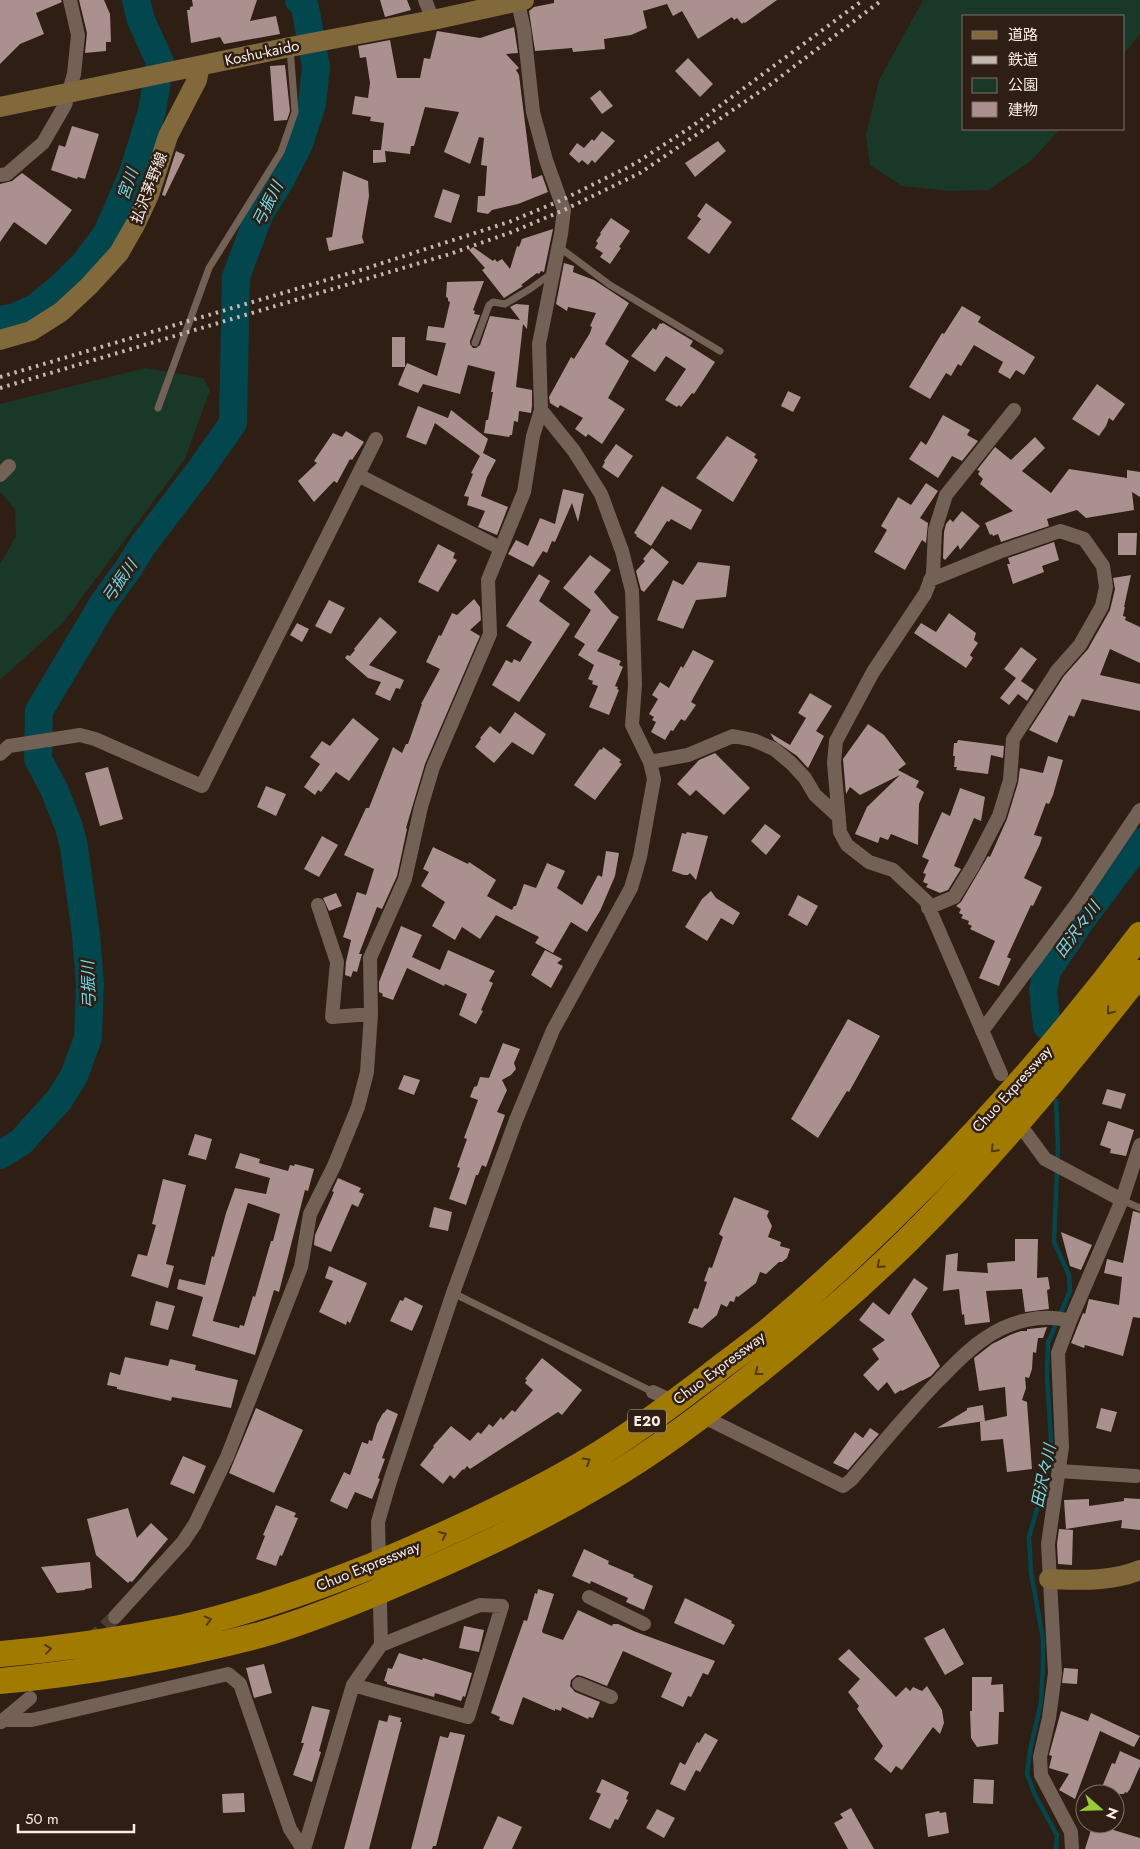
<svg xmlns="http://www.w3.org/2000/svg" width="1140" height="1849" font-family="Jost,'Noto Sans JP',sans-serif">
<style>
.green{fill:#193828}
.lines{fill:none;stroke-linecap:round;stroke-linejoin:round}
.stream{stroke:#02464e;stroke-width:4.5}
.river{stroke:#02464e;stroke-width:28}
.building{fill:#aa918f;fill-rule:evenodd}
.street-tunnel{stroke:#4c3d34;stroke-width:14;stroke-dasharray:14 7;stroke-linecap:butt}
.lane{stroke:#746156;stroke-width:7}
.street{stroke:#746156;stroke-width:14}
.secondary{stroke:#82693c;stroke-width:20}
.highway{stroke:#a17b00;stroke-width:26}
.rail{stroke:#c5b8b1;stroke-width:4;stroke-dasharray:2.5 5;stroke-linecap:butt}
.oneway{stroke:#503a0e}
.labels{text-anchor:middle;stroke-width:5;stroke-linejoin:round;paint-order:stroke}
.shield{fill:#2e1e14;stroke:#bbaea7;stroke-width:1}
.shield-label{font-size:14px;font-weight:bold;fill:#f8ece6}
.street-label{font-size:15px;fill:#f8ece6;stroke:#2e1e14}
.water-label{font-size:16px;font-style:italic;fill:#6cdef0;stroke:#2e1e14}
</style>
<rect width="100%" height="100%" fill="#2e1e14"/>
<path class="green" d="M923,0H1140V34L1124,54V16H964V129H1060L1032,160L989,190L949,191L902,186L870,165L866,135L879,80Z
M146,368L203,378L210,390L185,459L63,623L0,680V564L16,536L15,509L0,492V404Z"/>
<g class="lines">
<path class="stream" d="M1056,1101L1058,1148L1054,1242L1069,1275L1070,1291L1048,1343L1047,1375L1051,1441L1046,1477L1029,1537L1031,1572L1043,1639V1666L1041,1702L1030,1751L1027,1774L1035,1795L1057,1835L1056,1849"/>
<path class="river" d="M0,320L15,317L35,308L62,286L85,263L106,235L120,204L133,173L152,111L160,62L141,20L136,0
M1047,1026L1043,990L1047,971L1082,919L1140,842
M0,1155L21,1142L59,1100L74,1076L88,1038L90,984L86,935L74,847L69,827L54,789L38,759L39,711L104,602L128,569L143,545L200,470L233,423L236,277L259,215L281,179L299,144L312,104L316,67L305,7L299,0"/>
</g>
<path class="building" d="M0,0H61L62,2L36,13L44,34L20,44L0,64Z
M79,0H104L110,14L111,42H106V51L85,53L87,33Z
M192,0H257L250,21L276,16L280,34L224,44L220,37L191,43L187,10H190V7L193,6Z
M380,0H407L411,10L385,17Z
M554,0H777L745,23L744,22L742,24L737,18L734,20L732,17L698,39L682,11L673,16L667,4L643,11L647,28L631,35L604,39L605,49L573,52L572,48L535,51L529,11L534,7L554,3Z
M514,27L518,53L506,54L519,68L516,70L519,75L532,179L542,175L548,192L518,204L492,210L488,214L477,212L478,196H485L487,166L481,165L484,138L479,137L470,164L444,152L459,112L425,107L414,146H411L410,154L385,151L386,162L373,163V150H381L384,123L370,121L371,117L352,114L355,96L368,98L370,83L366,57L360,58L358,46L390,40L397,78H420L424,58L430,59L437,31L480,38Z
M688,58L713,84L700,97L675,71Z
M285,65L290,111L287,120L274,121L270,66Z
M600,90L613,106L602,114L590,98Z
M72,126L99,134L85,179L78,177L77,179L51,170L59,145L65,147Z
M602,131L615,141L595,163L592,160L588,165L582,160L579,163L569,154L577,143L584,148L592,139L594,141Z
M718,141L726,151L695,177L685,163Z
M176,151L185,155L165,196L162,195Z
M343,171L368,181L369,196L362,237L364,243L329,251L326,238L332,237Z
M22,173L72,210L46,245L14,222L0,242V184L12,181Z
M443,189L460,195L451,223L434,217Z
M706,203L732,222L709,254L687,238L701,219L697,216Z
M611,218L630,231L619,247L621,248L610,264L600,257L603,253L595,248L598,243L596,241L601,234L600,233Z
M553,229L544,272L541,271L539,274L537,273L521,285L523,286L504,298L482,270L485,268L469,250L473,247L493,261L495,259L497,262L502,259L510,269L517,246L519,247L522,239Z
M564,263L574,266L573,272L594,280L629,303L605,344L629,361L608,398L625,409L602,444L588,434L586,437L575,429L583,418L560,405L558,408L550,403L549,397L571,357L574,359L590,333L592,327L590,326L596,313L568,307L567,311L556,304Z
M484,281L473,310L475,311L474,314L480,315L470,341V344L473,348H476L480,345L490,316L520,320L510,307L516,304L529,305L527,329L523,324L516,387L532,390V406L531,413L519,411L518,422L514,421L512,435H510L509,437L484,433L486,420H488L493,392H491L495,372L468,365L460,394L423,384L418,393L398,385L407,363L437,376L446,343L426,340L428,326L444,328L450,302L448,301V298L446,297L447,282Z
M962,306L981,317L978,322L1035,357L1024,375L1016,370L1010,379L998,372L1003,362L974,345L961,366L958,364L951,376L946,373L930,399L909,387L942,333L944,334Z
M660,323L661,324L663,323L693,341L690,346L715,362L694,394L692,393L681,407L679,405L677,407L665,400L686,369L666,356L655,372L631,356L653,328L656,330Z
M392,337H405V367H392Z
M1097,384L1125,404L1113,421L1109,418L1106,426L1099,436L1072,419Z
M788,391L801,397L793,412L781,406Z
M418,406L448,418L451,410L488,439L483,453L496,460L487,477L481,496L508,507L497,535L478,527L485,511L467,505L469,497L464,496L473,474L471,473L480,456L435,423L426,445L406,437Z
M943,415L970,430L967,435L978,441L962,461L952,456L938,478L909,459L921,441L926,445Z
M346,431L364,442L352,460L350,459L337,483L334,481L314,502L298,481L317,463L314,461L333,433L342,437Z
M727,436L756,454L754,457L758,460L733,502L696,478Z
M1035,437L1045,448L1022,471L1051,493L1069,469L1127,478V470L1140,472V497L1132,492L1134,510L1086,518L1077,510L1047,519L1049,526L1001,542L998,534L993,536L992,534L990,535L985,523L1013,511L980,484L983,479L978,474L980,471L977,470L995,447L1011,460Z
M616,444L633,456L618,478L602,467L605,462L604,461Z
M926,483L938,491L920,518L928,523L926,543L922,540L905,570L874,552L887,530L881,526L898,497L911,505Z
M662,486L702,510L691,530L671,519L669,522L667,521L651,546L636,536L637,535L634,533Z
M563,489L584,494L578,522L572,503L555,542L552,541L547,553L543,551L533,567L508,554L516,540L528,546L540,518L555,524Z
M962,511L980,526L960,550L958,545L945,560L943,558L944,532L946,524L950,519L953,522Z
M1118,533H1137L1136,555H1118Z
M1054,542L1059,560L1042,566L1044,572L1013,584L1007,564H1010L1008,558Z
M438,544L455,553L453,558L457,560L438,592L418,582Z
M652,548L669,562L644,592L641,590L636,571L645,561L643,559Z
M590,555L611,570L594,592L612,613L619,617L597,651L621,661L619,665L623,667L615,686L618,687L617,689L619,690L609,715L589,707L598,686L592,684L593,681L588,679L594,665L578,655L585,644L574,637L591,610L563,588Z
M698,562L730,566L726,597L696,600L683,629L657,620L673,580L683,585Z
M539,574L550,581L539,601L570,624L519,702L492,685L506,660L512,663L514,659L520,662L532,642L506,626Z
M1131,575L1124,607H1125L1123,616L1126,617L1125,620L1140,627V663L1110,649L1100,675L1140,684V711L1082,699L1074,717L1069,715L1057,743L1029,730L1064,676L1088,649L1110,610L1115,589L1113,578Z
M474,599L480,607L481,620L470,630L480,636L425,764L406,828L407,829L397,876L382,909L377,907L359,954H362L357,972L353,971L351,977L345,975L346,962L351,940L343,937L357,892L366,895L374,869L344,855L366,808H369L393,747L402,753L406,744H408L422,704H421L440,669L426,662L439,635L441,636L452,613L457,615Z
M329,600L345,608L331,634L315,626Z
M949,613L976,633L974,640L978,643L970,655L973,658L966,668L914,633L921,623L936,632Z
M380,617L397,632L369,665L404,680L400,689L396,688L390,701L375,694L381,682L368,678L345,658L347,655L350,656L355,650L354,649Z
M297,623L309,629L302,642L290,635Z
M1021,647L1037,659L1021,681L1034,690L1027,701L1018,694L1009,705L1000,698L1016,678L1004,669Z
M693,650L714,661L691,702L696,705L685,721L681,719L673,731L671,730L665,740L651,732L656,722L652,720L654,717L649,714L658,699L652,695L660,682L669,688L681,666L683,668Z
M810,693L832,706L816,731L824,736L808,768L797,756L774,740L770,733L790,745L806,718L798,713Z
M515,712L546,734L533,755L512,742L494,763L475,747L481,739L480,738L490,726L500,734Z
M353,718L379,739L349,781L336,772L321,792L318,790L315,795L304,787L320,764L310,757L322,741L330,746Z
M868,724L884,735L906,764L898,770L919,781L916,787L924,792L919,804L918,845L891,834L888,840L880,837L878,843L855,834L867,807L900,775L860,795L850,787L846,794L843,759Z
M958,740L1004,746L1003,758L991,755L988,774L956,770L957,767H954L955,756H953L954,743H957Z
M603,747L621,760L619,762L622,764L595,800L574,785L600,749L602,750Z
M715,753L750,788L724,815L696,790L690,796L677,784L699,760Z
M1048,756L1063,760L1053,795L1049,804L1046,803L1034,835L1042,837L1040,844L1024,878L1042,887L1033,906L1031,905L1007,957L1011,959L999,986L979,978L995,941L970,929L972,926L968,924L969,921L961,918L963,915L959,913L961,909L956,906L961,902L988,856L990,857L1007,819L1018,783L1020,768L1043,773Z
M108,767L123,819L100,826L85,773Z
M266,786L286,794L276,816L257,807Z
M960,788L985,797L981,821L974,818L954,866L961,869L948,890L940,893L926,887L928,884L923,882L926,874L923,873L929,860L922,857L942,812L950,816Z
M765,824L781,836L766,855L751,841Z
M687,832L708,836L696,880L690,873L688,875H684L672,871L682,833L686,834Z
M322,836L338,845L319,877L304,869Z
M433,847L468,864L469,862L496,880L487,896L512,910L514,906H516L524,884L536,888L547,863L565,871L557,888L582,905L598,875L602,877L606,851L619,853L615,876L600,911L587,932L571,922L553,953L535,943L539,937L496,915L480,939L462,927L455,940L432,926L445,902L421,886L429,872L423,869Z
M711,891L716,898L740,913L733,925L721,918L707,941L685,927L702,899Z
M336,893L342,906L329,911L323,898Z
M798,895L818,906L807,926L788,915Z
M401,926L422,935L412,957L440,970L448,950L495,971L489,981L493,983L481,1010L483,1011L476,1024L459,1015L467,994L445,984L444,986L407,968L393,1000L382,996L383,994L379,992V982Z
M545,950L562,959L557,963L563,966L551,988L531,975Z
M848,1019L880,1036L849,1092L847,1091L818,1138L791,1119Z
M503,1043L520,1049L514,1063L516,1069L511,1075L502,1080L507,1090L497,1112L505,1115L486,1167L482,1165L478,1175H476L466,1205L449,1199L460,1168L457,1167L467,1139L464,1138L478,1100L470,1097L474,1087L477,1086L480,1077L489,1078Z
M404,1075L420,1080L414,1095L398,1089Z
M1107,1089L1126,1094L1121,1109L1102,1104Z
M1108,1121L1134,1130L1126,1156L1110,1153L1111,1149L1100,1145Z
M195,1134L212,1139L206,1160L188,1155Z
M240,1153L260,1159L259,1163L288,1171L290,1165L294,1166L295,1164L314,1169L308,1191L305,1190L279,1292L274,1290L255,1355L192,1336L203,1297L177,1289L179,1279L205,1285L212,1256L214,1257L226,1213L235,1188L266,1194L270,1178L235,1168ZM248,1203L280,1214L273,1241H271L255,1297L253,1296L244,1326L240,1325L239,1328L213,1321V1320Z
M338,1178L361,1188L359,1192L364,1194L358,1207L352,1204L331,1252L314,1245L315,1235L334,1192L332,1191Z
M163,1179L186,1185L166,1264L174,1266L168,1288L131,1276L138,1254L147,1256L156,1225L152,1224Z
M734,1197L769,1211L767,1216L772,1226L768,1237L781,1242L780,1246L790,1249L787,1258L782,1262H779L766,1274L760,1272L756,1283L738,1297L736,1296L734,1302L730,1301L727,1307L721,1304L717,1315L702,1328L688,1323L694,1308L698,1309L707,1282L704,1281L709,1267L712,1268L723,1237L719,1234Z
M434,1207L452,1212L448,1231L429,1227Z
M1133,1211L1140,1213V1318L1133,1317L1123,1356L1085,1345L1084,1348L1071,1343L1083,1313L1085,1314L1089,1299L1119,1305L1122,1277L1104,1273L1107,1259L1123,1263Z
M1061,1232L1092,1245L1081,1270L1070,1266Z
M1015,1239H1038L1037,1278L1048,1277L1050,1289L1047,1290L1049,1309L1025,1312L1022,1289L986,1291L990,1322L965,1325L964,1314L962,1315L959,1289L943,1291L946,1255L958,1253L957,1271L988,1273L987,1263L1015,1261Z
M329,1266L367,1283L350,1323L347,1321L346,1325L319,1312L333,1281L325,1278Z
M914,1278L928,1288L911,1314L940,1366L931,1376L902,1391L901,1390L895,1394L887,1382L878,1391L863,1375L879,1359L872,1349L885,1340L859,1320L873,1302L889,1315Z
M405,1297L423,1306L412,1331L390,1321L400,1300L403,1301Z
M156,1301L175,1306L168,1330L150,1325Z
M1047,1327L1043,1338H1038L1036,1353L1033,1352L1032,1369L1029,1378L1025,1377L1026,1388L1022,1400L1027,1402L1032,1469L1007,1472L1003,1439L981,1441L980,1422L1007,1416L1005,1387L979,1391L974,1358L992,1344L1010,1335L1021,1331H1027V1329H1029Z
M125,1357L168,1366L170,1359L196,1365L195,1370L238,1380L231,1408L172,1397L171,1401L117,1389V1387L107,1385L110,1372L120,1375Z
M542,1358L582,1390L562,1415L558,1412L470,1469L467,1466L464,1470L463,1469L454,1479L450,1475L443,1484L420,1465L434,1447L433,1446L451,1426L470,1441L478,1432L481,1434L489,1424L493,1427L501,1417L503,1420L512,1410L515,1412L533,1390L525,1383L527,1380L525,1379Z
M983,1405L985,1421L937,1428L967,1410V1408Z
M256,1408L303,1430L274,1493L229,1473Z
M1101,1408L1117,1412L1111,1432L1096,1428Z
M387,1409L398,1414L382,1458L385,1459L378,1478L380,1479L372,1499L355,1492L347,1509L330,1501L344,1472L350,1475L362,1442L368,1444L369,1440L372,1441L377,1424L383,1413H384Z
M870,1428L879,1434L848,1470L833,1463L855,1432L863,1438Z
M183,1456L206,1466L194,1494L170,1484Z
M1124,1498L1140,1499V1530L1121,1528L1122,1520L1066,1529L1064,1500L1089,1499V1506L1124,1501Z
M276,1505L296,1513L294,1517L298,1518L282,1556L280,1555L276,1566L256,1559L265,1536L263,1535Z
M128,1508L137,1538L151,1523L168,1539L132,1582L130,1581L128,1583L96,1555L87,1519Z
M1059,1529L1073,1530L1072,1565L1058,1564L1057,1544Z
M584,1549L609,1561L608,1564L634,1575L633,1577L653,1586L644,1610L626,1602L628,1598L591,1581L590,1584L572,1576Z
M90,1562L92,1588L85,1589V1590L57,1593L41,1567Z
M538,1589L554,1594L542,1631L543,1633L563,1640L578,1610L612,1626L613,1624H618L636,1632L715,1661L708,1675L703,1673L691,1697L688,1696L683,1707L661,1697L672,1673L623,1651L607,1686L582,1676L577,1675L571,1680L570,1686L575,1692L600,1702L593,1718L589,1717L588,1719L562,1707L561,1711L555,1709V1711L523,1697L513,1725L499,1720L500,1717L491,1713L524,1620L527,1621L535,1593L537,1594Z
M685,1598L732,1621L731,1623L735,1625L724,1645L674,1623Z
M464,1626L484,1630L479,1652L459,1648Z
M944,1628L964,1664L945,1675L924,1638Z
M849,1649L896,1697L906,1687L910,1691L913,1687L922,1691L927,1686L942,1710L944,1723L940,1734L933,1727L902,1770L896,1766L891,1773L874,1759L883,1746L857,1709L859,1706L848,1692L860,1679L838,1659Z
M399,1653L422,1660L423,1658L472,1673L465,1697L463,1696L461,1701L435,1693L434,1697L387,1684V1682L384,1681L388,1668L392,1669Z
M264,1664L272,1693L254,1698L246,1668Z
M1064,1668L1078,1669L1077,1684L1062,1683Z
M972,1677H992L991,1685L1003,1684L1004,1712H999L998,1744L977,1747L971,1738L970,1711H972Z
M312,1706L330,1710L319,1751L321,1752L312,1782L293,1775L304,1743H301Z
M1061,1711L1088,1721L1091,1713L1140,1736L1134,1747L1100,1731L1075,1799L1059,1790L1069,1774L1049,1768L1052,1756L1049,1755Z
M389,1715L401,1718L400,1722H402L369,1849H344L379,1720L387,1722Z
M450,1732L465,1735L436,1846H433L432,1849H411L440,1736L448,1738Z
M705,1733L718,1740L700,1772L696,1770L685,1791L670,1784L680,1762L685,1765L697,1742L699,1743Z
M1120,1751L1140,1760V1766L1130,1789L1127,1793L1125,1792L1124,1794H1099L1112,1763L1115,1764Z
M602,1779L629,1792L626,1799L628,1800L618,1820L615,1819L610,1829L589,1819L601,1794L596,1792Z
M974,1779L994,1780L993,1804L973,1803Z
M244,1793L245,1812L223,1813L222,1794Z
M851,1808L874,1849H848L834,1823L843,1818L840,1814Z
M657,1809L675,1818L664,1838L646,1828Z
M939,1811L940,1813L946,1812L949,1833L928,1837L925,1814Z
M498,1816L522,1827L512,1849H483Z
M1100,1826L1140,1838V1849H1085L1091,1830L1098,1832Z"/>
<g class="lines">
<path class="street-tunnel" d="M90,1641L115,1617"/>
<path class="lane" d="M559,247L610,285L720,351
M475,343L489,305L493,302L505,304L530,289L552,273
M158,408L209,268L281,152L295,112L290,48
M1122,1200L1140,1208
M453,1293L653,1392"/>
<path class="street" d="M425,0L433,20
M0,175L7,174L43,143L65,105L74,74L78,35L70,0
M0,475L9,466
M358,475L376,439
M0,754L9,746L80,735L95,739L202,786L358,475L500,548
M650,762L688,755L733,736L753,740L774,749L791,763L805,778L815,795L839,817
M318,905L337,962L332,1017L371,1014
M928,908L954,897L973,866L999,816L1010,780L1013,739L1057,671L1080,645L1102,606L1106,587L1103,566L1084,539L1060,531L999,552L930,580
M982,1031L1078,902L1140,810
M1001,1074L926,901L893,870L869,862L847,845L840,832L834,763L836,741L873,672L925,594L933,574L935,530L946,495L1014,410
M1026,1133L1045,1159L1122,1200
M653,1392L677,1403
M698,1414L843,1486L851,1480C880,1446 908,1412 939,1380C954,1365 968,1349 987,1337C1011,1321 1042,1313 1070,1321
M1059,1471L1136,1476
M589,1597L644,1624
M115,1617L183,1542L195,1524L227,1457L301,1267L310,1214L334,1166L358,1107L367,1072L371,1014L370,958L405,879L421,807L433,767L490,634L488,580L524,492L533,436L541,410L539,344L561,234L564,210L546,160L533,112L524,30L518,2
M579,1684L611,1697
M353,1685L468,1717L502,1606L480,1605L381,1645
M4,1720H32L228,1674L240,1684L290,1829L303,1849
M1,1722L30,1698
M304,1849L353,1685L381,1645L378,1522L390,1481L453,1293L516,1120L553,1030L631,888L640,857L654,779L650,762L632,725L635,685L632,591L622,551L601,494L574,451L541,410
M1072,1849L1071,1832L1041,1775L1040,1757L1049,1718L1055,1673L1048,1544L1062,1447L1058,1353L1070,1321L1122,1200L1140,1145"/>
<path class="secondary" d="M0,107L290,47L433,20L524,0
M0,340L31,331L61,312L89,286L119,253L135,225L149,195L168,136L197,80L200,66
M1049,1579C1079,1580 1112,1582 1140,1570"/>
<path class="highway" d="M0,1654C60,1649 120,1640 180,1628C248,1613 314,1589 379,1563C450,1533 520,1501 586,1462C630,1436 671,1405 712,1374C732,1358 753,1344 773,1327C909,1211 1032,1078 1140,935
M0,1681C88,1673 175,1657 260,1635C309,1621 357,1601 403,1581C472,1552 539,1520 603,1482C653,1453 699,1418 745,1382C801,1338 856,1291 907,1241C991,1158 1067,1066 1140,973"/>
<path class="rail" d="M0,377L367,268L509,222L562,200L636,163L694,125L863,0
M0,388L450,254L512,232L564,210L640,173L771,84L882,0"/>
</g>
<defs><path id="oneway-chevron" d="M-2-3.5L2.5 0L-2 3.5" fill="none" stroke-width="1.6" stroke-linecap="round" stroke-linejoin="round" transform="scale(1.25)"/></defs>
<g class="oneway">
<use href="#oneway-chevron" transform="translate(1110 1011) rotate(129)"/>
<use href="#oneway-chevron" transform="translate(994 1149) rotate(133)"/>
<use href="#oneway-chevron" transform="translate(880 1265) rotate(138)"/>
<use href="#oneway-chevron" transform="translate(758 1372) rotate(142)"/>
<use href="#oneway-chevron" transform="translate(587 1461) rotate(-31)"/>
<use href="#oneway-chevron" transform="translate(443 1535) rotate(-25)"/>
<use href="#oneway-chevron" transform="translate(208 1620) rotate(-15)"/>
<use href="#oneway-chevron" transform="translate(48 1649) rotate(-7)"/>
</g>
<g class="labels">
<rect class="shield" x="628" y="1409.5" width="38" height="23" rx="4"/>
<g class="shield-label">
<text x="647" y="1426">E20</text>
</g>
<g class="street-label">
<text transform="translate(262 53) rotate(-12)" y="5">Koshu-kaido</text>
<text transform="translate(149 188) rotate(-69)" y="5">払沢茅野線</text>
<text transform="translate(1012 1089) rotate(-48)" y="5">Chuo Expressway</text>
<text transform="translate(719 1368) rotate(-37)" y="5">Chuo Expressway</text>
<text transform="translate(368 1566) rotate(-22)" y="5">Chuo Expressway</text>
</g>
<g class="water-label">
<text transform="translate(127 184) rotate(-71)" y="6">宮川</text>
<text transform="translate(267 204) rotate(-63)" y="6">弓振川</text>
<text transform="translate(119 581) rotate(-55)" y="6">弓振川</text>
<text transform="translate(1077 929) rotate(-54)" y="6">田沢々川</text>
<text transform="translate(88 985) rotate(-92)" y="6">弓振川</text>
<text transform="translate(1043 1476) rotate(-78)" y="6">田沢々川</text>
</g>
</g>
<rect x="962" y="15" width="162" height="115" fill="#2e1e14" stroke="#7f7068"/>
<rect x="972" y="31" width="25" height="8" fill="#82693c" stroke="#7f7068"/>
<text x="1008" y="40" font-size="15" fill="#f8ece6">道路</text>
<rect x="972" y="56" width="25" height="8" fill="#c5b8b1" stroke="#7f7068"/>
<text x="1008" y="65" font-size="15" fill="#f8ece6">鉄道</text>
<rect x="972" y="78" width="25" height="15" fill="#193828" stroke="#7f7068"/>
<text x="1008" y="90" font-size="15" fill="#f8ece6">公園</text>
<rect x="972" y="102" width="25" height="15" fill="#aa918f" stroke="#7f7068"/>
<text x="1008" y="115" font-size="15" fill="#f8ece6">建物</text>
<g transform="translate(1100 1809) rotate(110)"><circle r="24" fill="#2e1e14" stroke="#7f7068"/>
<path d="M0-4L9 19L0 12L-9 19Z" fill="#98cb38"/>
<text y="-8" font-size="14" font-weight="bold" text-anchor="middle" fill="#f8ece6">N</text>
</g>
<path d="M18 1824v8h116v-8" fill="none" stroke="#f8ece6" stroke-width="2.5"/>
<text x="25" y="1824" font-size="15" fill="#f8ece6" stroke="#2e1e14" stroke-width="4" paint-order="stroke">50 m</text>
</svg>
